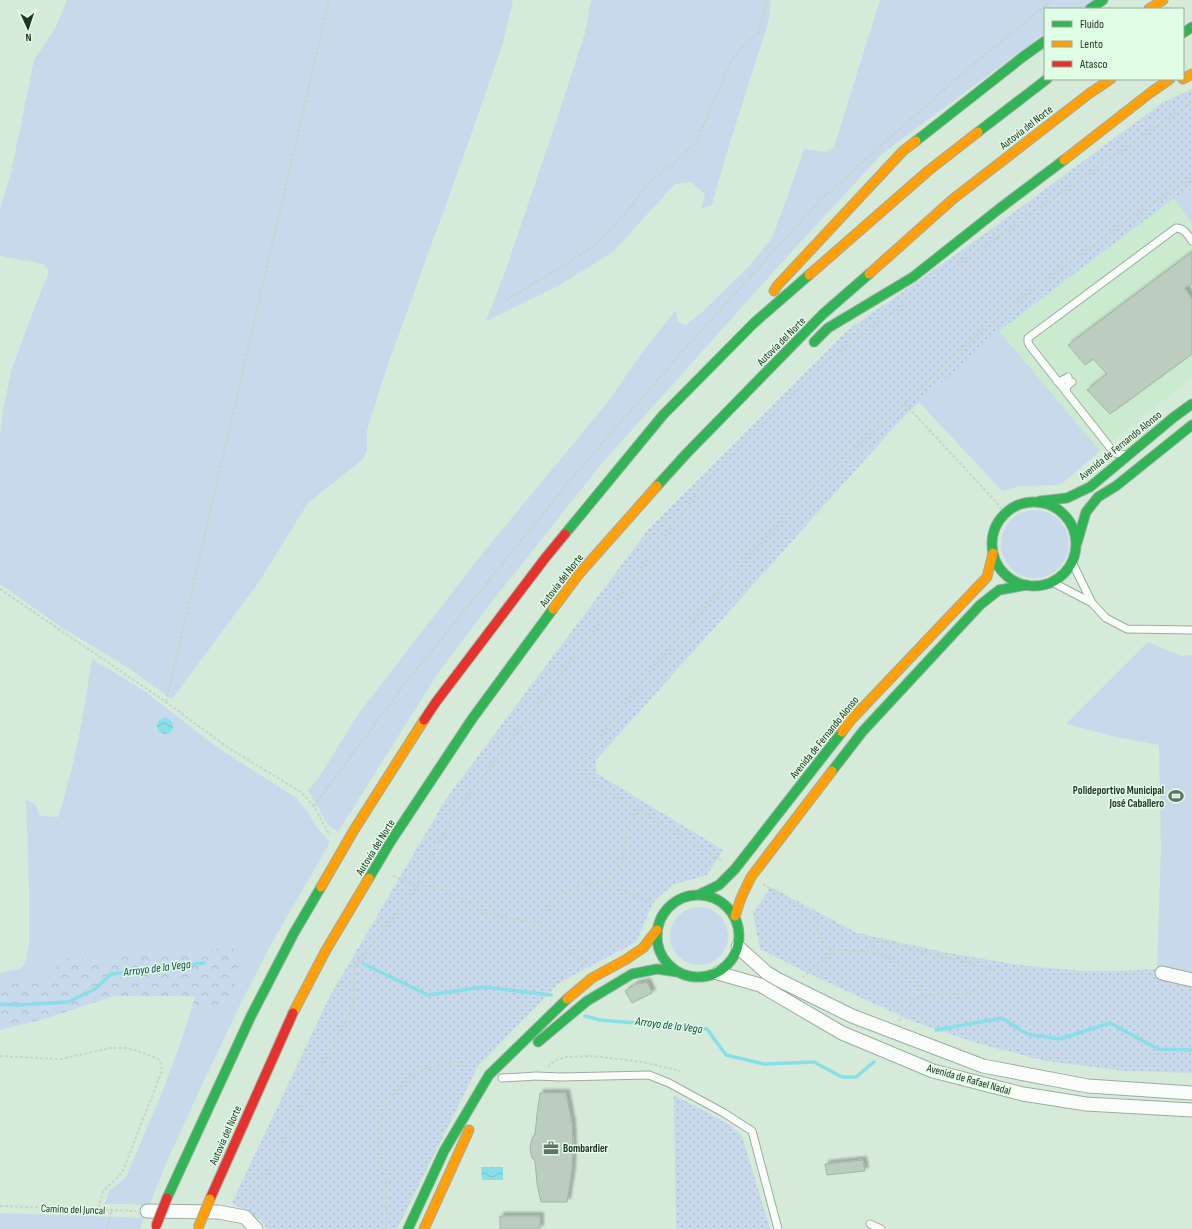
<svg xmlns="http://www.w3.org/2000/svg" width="1192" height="1229" font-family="'Sofia Sans Condensed',sans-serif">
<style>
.built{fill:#caebd0}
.grass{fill:#c8d9eb}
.forest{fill:url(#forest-crowns)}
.park{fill:url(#park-dots)}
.water{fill:url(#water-waves)}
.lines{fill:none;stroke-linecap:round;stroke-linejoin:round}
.stream{stroke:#87dfe8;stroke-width:3.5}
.building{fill:#bcccbe;stroke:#a4b4a7;filter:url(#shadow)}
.lane-casing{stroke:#9cac9f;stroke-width:9}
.street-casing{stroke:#9cac9f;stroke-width:15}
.fast-casing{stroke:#9cac9f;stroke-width:11}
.slow-casing{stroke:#9cac9f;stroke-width:11}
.jam-casing{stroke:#9cac9f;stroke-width:11}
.path{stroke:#ccd1cc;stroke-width:2;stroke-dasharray:3 2;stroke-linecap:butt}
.lane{stroke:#f9fcf9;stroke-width:7}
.street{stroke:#f9fcf9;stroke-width:13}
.fast{stroke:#30b455;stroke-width:9}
.slow{stroke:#ff9f0a;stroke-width:9}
.jam{stroke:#e5322d;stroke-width:9}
.slow-bridge-casing{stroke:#9cac9f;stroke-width:11;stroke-linecap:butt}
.jam-bridge-casing{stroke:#9cac9f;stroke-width:11;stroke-linecap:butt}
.slow-bridge{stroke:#ff9f0a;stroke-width:9}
.jam-bridge{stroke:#e5322d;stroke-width:9}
.labels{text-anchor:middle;stroke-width:3;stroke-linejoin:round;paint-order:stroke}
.street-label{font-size:11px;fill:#243227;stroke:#e0fde5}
.poi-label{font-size:11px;font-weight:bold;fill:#243227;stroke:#e0fde5;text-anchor:end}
.water-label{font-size:12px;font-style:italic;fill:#0d434b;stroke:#e0fde5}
</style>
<defs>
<pattern id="forest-crowns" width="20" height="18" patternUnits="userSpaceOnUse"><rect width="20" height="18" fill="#c8d9eb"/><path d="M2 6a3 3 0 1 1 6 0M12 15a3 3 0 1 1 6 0" fill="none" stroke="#acbbca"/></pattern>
<pattern id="park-dots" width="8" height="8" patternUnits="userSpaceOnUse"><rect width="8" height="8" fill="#c8d9eb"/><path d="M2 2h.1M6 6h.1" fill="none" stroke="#acbbca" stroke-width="1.8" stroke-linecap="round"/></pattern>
<pattern id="water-waves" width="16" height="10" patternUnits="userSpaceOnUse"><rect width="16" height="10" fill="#87dfe8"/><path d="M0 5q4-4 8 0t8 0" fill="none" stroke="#74c0c7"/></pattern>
<filter id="shadow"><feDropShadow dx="3.5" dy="-3.5" stdDeviation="1" flood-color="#0004"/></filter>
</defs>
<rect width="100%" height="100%" fill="#d6eada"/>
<path class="built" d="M1174,198L1192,224V378L1100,451L999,331Z"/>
<path class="grass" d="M67,0H513L503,43L465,152L386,370L367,430V451L362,460L308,503L259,582L172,699L127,667L61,627L0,584V437L3,411L11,371L37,301L49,272L44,264L0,256V209L11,173L34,60L56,27Z
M591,0H771L769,20L726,155L712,205L701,208L705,194L691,182L675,184L613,252L558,286L486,321L506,269L555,125L585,33Z
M880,0H1095L1081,9H1045V33L882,154L795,248L603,462L490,604L438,673L338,832L328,825L308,790L318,779L359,713L482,554L607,403L644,350L676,310L678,322L686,325L701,313L749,266L772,238L787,198L804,149L825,152L834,147Z
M1192,189V224L1174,198Z
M999,331L1100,451L1065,481L1057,485L1020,486L1002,491L919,402Z
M1001 544a34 34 0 1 1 68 0a34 34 0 1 1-68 0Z
M1148,642L1181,656L1192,655V973L1157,969L1161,848L1159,745L1116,737L1066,724Z
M92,659L143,690L218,748L295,797L307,811L317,828L330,842L269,948L236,1013L202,1085L168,1159L149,1206L132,1204H105L109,1191L126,1177L161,1095L181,1042L192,1007L206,1011L226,946L196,954L170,952L139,954L98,961L70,957L45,981H0V973L19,969L26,962L29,944V887L26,800L35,804L40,816L58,817C75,766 84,712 92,659Z
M670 936a29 29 0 1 1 58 0a29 29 0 1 1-58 0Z
M0,1213L144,1218L140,1229H0Z"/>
<path class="forest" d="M226,946L241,952L233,989L223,1002L206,1011L192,1007L195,996H114L47,1018L0,1030V981H45L55,969L69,957L98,961L139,954L170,952L196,954Z"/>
<path class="park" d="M1192,89V189L1174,198L999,331L905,415L596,760V773L723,850L707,875L672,885L653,903L636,942L559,983L478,1066L397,1229H267L261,1220L232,1203L330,996L446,799L648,530L848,330L975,241L1162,103Z
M771,887L857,933L948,953L1019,965L1082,971H1117L1157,969L1192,973V1073L1124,1071L1046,1061L976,1043L912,1021L814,976L760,949L753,913Z
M674,1095L730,1125L742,1136L770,1229H676Z"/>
<path class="water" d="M157 726a8 8 0 1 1 16 0a8 8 0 1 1-16 0Z
M481,1167H503V1180H482Z"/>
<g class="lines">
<path class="stream" d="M364,964L428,995L484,987L551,995
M0,1004L18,1005L68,1002L95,989L111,974L204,963
M585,1016L600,1020L707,1029L726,1055L764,1064L814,1062L842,1077H856L874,1062
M936,1030L1002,1018L1027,1034L1060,1039L1110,1023L1158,1049L1192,1050"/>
</g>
<path class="building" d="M1192,252V284L1185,288L1192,299V354L1110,414L1087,390L1107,374L1093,359L1085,365L1068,345Z
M647,982L652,993L632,1003L625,991L636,984Z
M540,1093H566L572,1124L573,1147L572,1170L567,1202H541L537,1184L535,1161L532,1158L530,1149L532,1138L535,1134L537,1114Z
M863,1160L865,1171L827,1175L825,1164Z
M500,1216H540V1229H500Z"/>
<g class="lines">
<g class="lane-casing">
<path id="lane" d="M1057,381H1061L1068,377
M1066,392L1067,386L1072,382
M1125,455L1115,453L1112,450L1030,346L1028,342V338L1176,228C1184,228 1188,235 1192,241
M1072,562L1092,603
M1052,582L1092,603L1106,618L1127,629L1192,630
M502,1078L536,1076L561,1077L649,1075L669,1083L724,1113L752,1131L778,1229
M870,1224L881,1229"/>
</g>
<g class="street-casing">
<path id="street" d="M738,947L767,973L779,980L852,1016L983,1066L1088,1086L1192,1093
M718,973L760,985L842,1033L933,1071L1023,1094L1086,1104L1192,1110
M1162,973L1192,980
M147,1211L218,1212L245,1217L256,1229"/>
</g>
<g class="fast-casing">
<path id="fast" d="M1090,9L1103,0
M1183,33L1192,27
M978,132L1047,79
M916,141L1024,56L1045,41
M814,342L828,328L913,277L999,209L1064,160
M657,486L687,453L823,314L869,274
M1040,501L1067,498L1090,487L1174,417L1192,404
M992 544a42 42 0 1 1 84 0a42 42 0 1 1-84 0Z
M565,534L663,415L754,323L809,275
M1077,543L1086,512L1098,497L1116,486L1192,425
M832,771L863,731L980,605L999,590L1027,585
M369,878L391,841L472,719L553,609
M657 936a41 41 0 1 1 82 0a41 41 0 1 1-82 0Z
M698,895L719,885L735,869L842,732
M538,1042L587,1001L632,974L657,969L677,972
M167,1198L251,1016L294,933L321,887
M408,1229L444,1151L489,1075L567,999"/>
</g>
<g class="slow-casing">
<path id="slow" d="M1149,9L1163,0
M1183,79L1192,74
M1064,160L1150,93L1170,79
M869,274L953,199L1090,93L1111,79
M809,275L928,171L978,132
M774,291L777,286L903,151L916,141
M553,609L579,574L657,486
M842,732L851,720L987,577L993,553
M321,887L354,830L424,720
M735,916L741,898L751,877L832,771
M567,999L592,978L625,960L643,948L657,930
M293,1013L326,950L369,878
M424,1229L469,1130"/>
</g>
<g class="jam-casing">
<path id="jam" d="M424,720L436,702L546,557L565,534
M210,1199L293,1013"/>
</g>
<path class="path" d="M953,268L1192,102
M506,300L570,262L595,245L625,214L651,180L672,165L696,142L731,62L747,42L758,33L767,0
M905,404L997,503L1005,514
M0,589L166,702L227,747L301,792L314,806L330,836
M166,702L329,0
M314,806L403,686L577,472L691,342L820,200L963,73L1052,0
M637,809L627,831L622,864L615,877L621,890L653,903
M722,861L588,779L583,768L585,758L652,669L756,548L830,470L905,404L961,349L1024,296L1136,214L1192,178
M393,876L418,886L439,887L488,914L538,923L555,942L577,955L584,965
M763,884L819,919L817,930L826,946L835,950
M538,923C547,916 545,909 553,900C563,887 599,882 615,877
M870,950L900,964L916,982L924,995
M802,977H803L835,950L859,952L870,950L877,940L993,969L986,981L970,993L917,996L902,1014L899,1021
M0,1056L60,1059L111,1048H127L144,1053L160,1060L162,1071L122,1173L103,1191L98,1210
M548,1067L554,1061L566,1057L593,1056L642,1062L680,1071
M0,1206L136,1211
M250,1206L353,1005L355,966L418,886L451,819L712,474L824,363L908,301
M107,1229L112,1210
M385,1229L387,1221L386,1180L380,1161L379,1144V1127L382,1114L387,1103L408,1078L429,1067L457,1061L470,1072"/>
<use href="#lane" class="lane"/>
<use href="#street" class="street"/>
<use href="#fast" class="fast"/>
<use href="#slow" class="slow"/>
<use href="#jam" class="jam"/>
<g class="slow-bridge-casing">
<path id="slow-bridge" d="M198,1228L210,1199"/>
</g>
<g class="jam-bridge-casing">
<path id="jam-bridge" d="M156,1226L167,1198"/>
</g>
<use href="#slow-bridge" class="slow-bridge"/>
<use href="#jam-bridge" class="jam-bridge"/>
</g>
<defs>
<g id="stadium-bare" transform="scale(1.2)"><path d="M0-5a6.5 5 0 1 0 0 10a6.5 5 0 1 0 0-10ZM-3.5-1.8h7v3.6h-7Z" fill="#627266" stroke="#e0fde5" stroke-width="2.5" paint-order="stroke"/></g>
<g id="office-bare" transform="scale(1.2)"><path d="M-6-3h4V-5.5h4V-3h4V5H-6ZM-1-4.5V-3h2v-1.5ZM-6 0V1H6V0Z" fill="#627266" stroke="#e0fde5" stroke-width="2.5" paint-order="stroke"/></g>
</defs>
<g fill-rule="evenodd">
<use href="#stadium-bare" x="1176" y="796"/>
<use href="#office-bare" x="551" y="1148"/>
</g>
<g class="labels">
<g class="street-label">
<text transform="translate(1026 127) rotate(-38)" y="4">Autovía del Norte</text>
<text transform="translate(781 341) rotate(-45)" y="4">Autovía del Norte</text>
<text transform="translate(1120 445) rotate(-39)" y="4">Avenida de Fernando Alonso</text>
<text transform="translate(561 580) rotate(-52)" y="4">Autovía del Norte</text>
<text transform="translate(824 737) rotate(-51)" y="4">Avenida de Fernando Alonso</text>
<text transform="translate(375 847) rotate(-58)" y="4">Autovía del Norte</text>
<text transform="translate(969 1079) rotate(16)" y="4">Avenida de Rafael Nadal</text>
<text transform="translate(225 1135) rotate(-66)" y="4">Autovía del Norte</text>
<text transform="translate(73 1209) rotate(2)" y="4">Camino del Juncal</text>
</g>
<g class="poi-label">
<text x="1164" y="794">Polideportivo Municipal<tspan x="1164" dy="13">José Caballero</tspan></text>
<text x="563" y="1152" text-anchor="start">Bombardier</text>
</g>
<g class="water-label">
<text transform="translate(157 968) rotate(-7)" y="4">Arroyo de la Vega</text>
<text transform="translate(669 1025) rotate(7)" y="4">Arroyo de la Vega</text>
</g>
</g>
<rect x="1044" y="8" width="140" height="72" fill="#e0fde5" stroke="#95ac99"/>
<rect x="1052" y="21" width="20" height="6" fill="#30b455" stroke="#95ac99"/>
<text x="1080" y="28" font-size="12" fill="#243227">Fluido</text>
<rect x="1052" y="41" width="20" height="6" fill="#ff9f0a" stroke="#95ac99"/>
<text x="1080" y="48" font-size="12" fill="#243227">Lento</text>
<rect x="1052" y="61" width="20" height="6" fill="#e5322d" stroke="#95ac99"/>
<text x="1080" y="68" font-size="12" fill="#243227">Atasco</text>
<g transform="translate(28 28) rotate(177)" stroke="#e0fde5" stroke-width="3" paint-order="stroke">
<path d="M0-3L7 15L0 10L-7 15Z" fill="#243227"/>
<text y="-6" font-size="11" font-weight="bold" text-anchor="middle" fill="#243227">N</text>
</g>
</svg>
